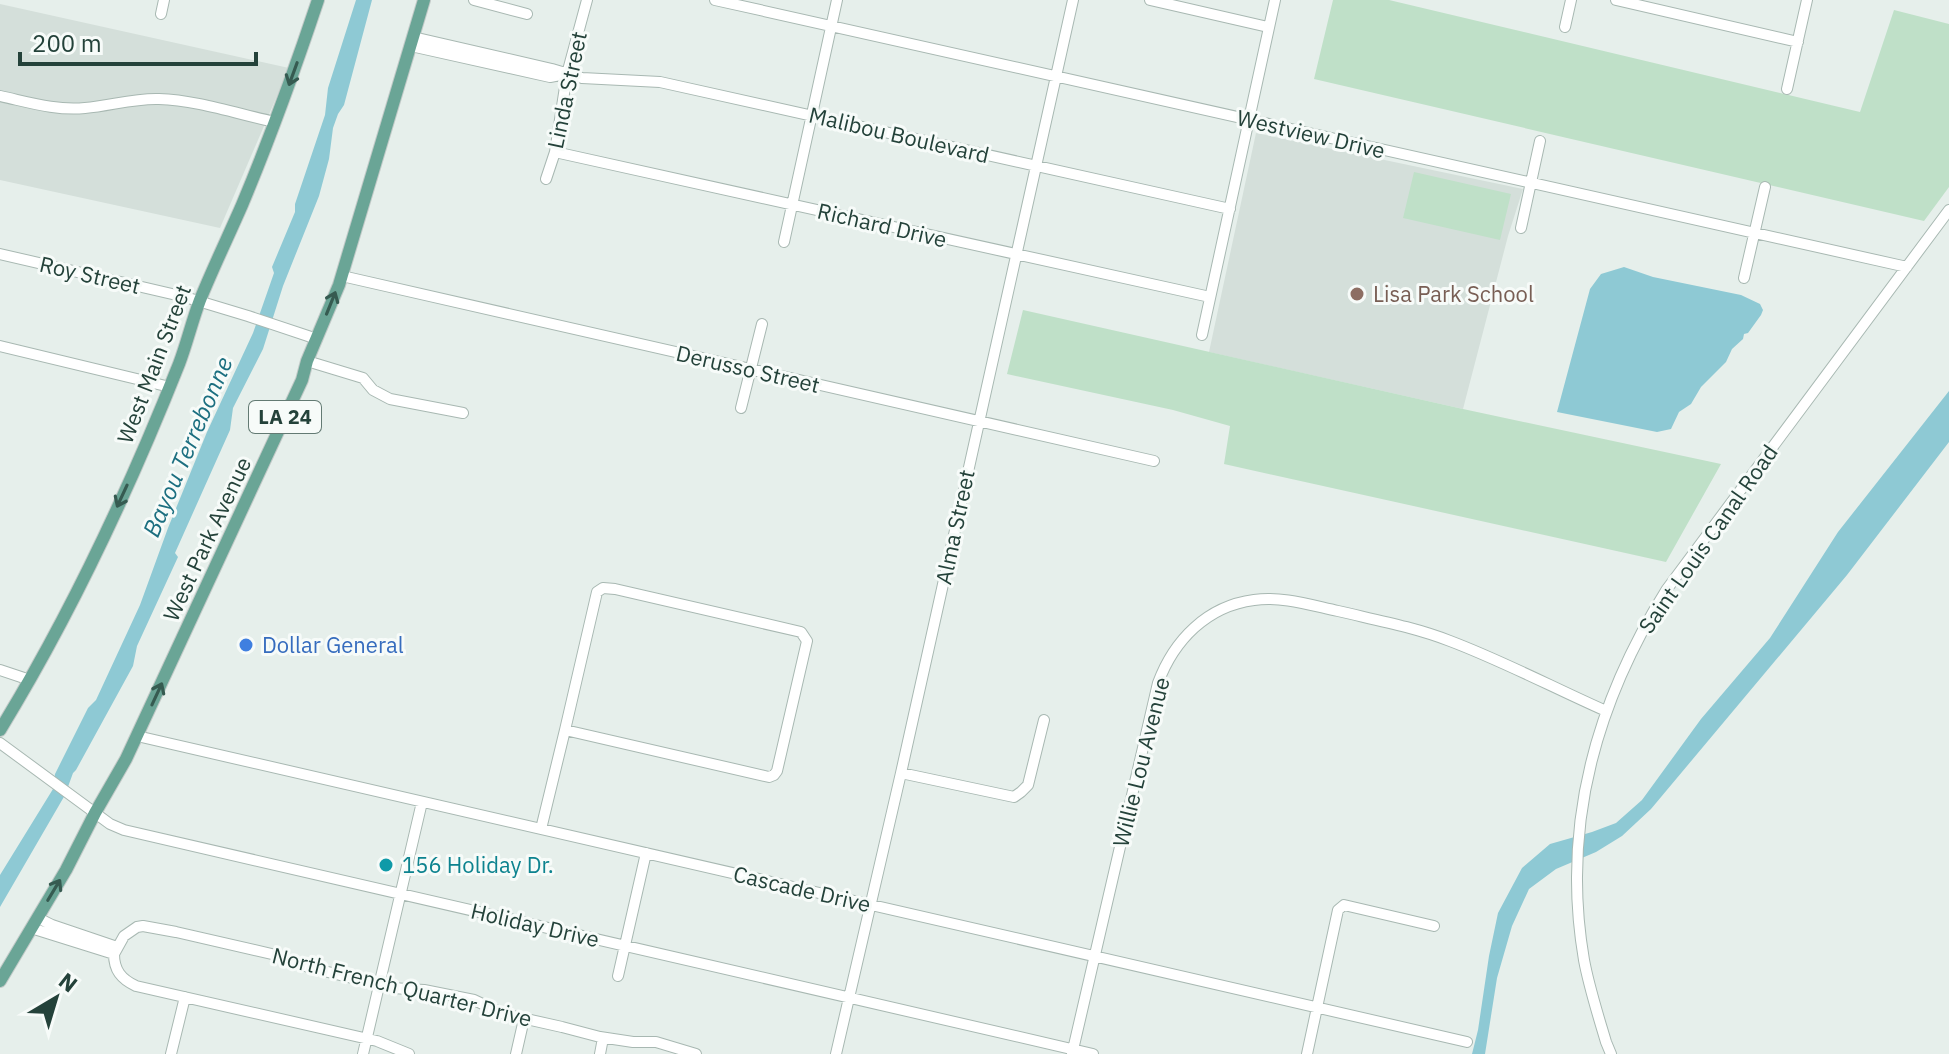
<svg xmlns="http://www.w3.org/2000/svg" width="1949" height="1054" font-family="'IBM Plex Sans',sans-serif">
<style>
.built{fill:#d4dfda}
.green{fill:#bfe0c8}
.water{fill:#8ec9d4}
.lines{fill:none;stroke-linecap:round;stroke-linejoin:round}
.minor-casing{stroke:#a8b8b2;stroke-width:12}
.major-casing{stroke:#c2cac8;stroke-width:14}
.minor{stroke:#fff;stroke-width:10}
.major{stroke:#6aa596;stroke-width:12}
.oneway{stroke:#365b51}
.education-dot{fill:#8d6e63;stroke:#f7fbf9;stroke-width:3}
.shop-dot{fill:#3f7fe0;stroke:#f7fbf9;stroke-width:3}
.culture-dot{fill:#0f9aa8;stroke:#f7fbf9;stroke-width:3}
.labels{text-anchor:middle;stroke-width:6;stroke-linejoin:round;paint-order:stroke}
.shield{fill:#f7fbf9;stroke:#637a73;stroke-width:2}
.shield-label{font-size:20px;font-weight:bold;fill:#24423a}
.street-label{font-size:22px;fill:#24423a;stroke:#f7fbf9}
.education-label{font-size:22px;fill:#785e54;stroke:#f7fbf9;text-anchor:start}
.shop-label{font-size:22px;fill:#366cbe;stroke:#f7fbf9;text-anchor:start}
.culture-label{font-size:22px;fill:#0d838f;stroke:#f7fbf9;text-anchor:start}
.water-label{font-size:24px;font-style:italic;fill:#1c6f80;stroke:#f7fbf9}
</style>
<rect width="100%" height="100%" fill="#e6efeb"/>
<path class="built" d="M0,4L289,68L220,228L0,180Z
M1256,133L1523,189L1508,236L1463,409L1209,352Z"/>
<path class="green" d="M1333,0H1389L1860,112L1894,10L1949,24V187L1924,221L1314,79Z
M1414,172L1511,194L1500,240L1403,218Z
M1023,310L1463,409L1721,464L1666,562L1224,464L1230,426L1173,410L1007,374Z"/>
<path class="water" d="M356,0H372L344,105L338,114L333,128L329,159L319,196L283,286L263,349L233,408L230,430L175,553L178,557L137,646L133,666L76,770L73,773L65,795L0,907V875L53,789L55,774L88,708L96,700L140,605L168,528L207,432L253,333L274,273L272,267L295,212V204L325,115L328,88Z
M1624,267L1653,277L1741,295L1760,304L1763,310L1761,315L1748,333L1744,334L1743,339L1732,349L1726,362L1701,387L1691,404L1679,412L1671,429L1657,432L1557,412L1590,289L1601,274Z
M1949,391V442L1847,575L1651,809L1622,836L1596,852L1556,869L1529,889L1512,926L1497,978L1485,1054H1472L1478,1030L1489,956L1498,913L1522,868L1550,844L1592,832L1616,823L1642,800L1701,719L1770,638L1838,532Z"/>
<g class="lines">
<g class="minor-casing">
<path id="minor" d="M474,0L527,14
M715,0L1907,267
M1150,0L1268,27
M1616,0L1798,42
M161,14L164,0
M1565,27L1571,0
M413,37L552,69L582,78L660,82L1230,209
M411,46L550,77L565,74
M1787,89L1807,0
M0,96C28,102 56,111 85,108C110,106 134,98 159,99C196,100 238,114 275,122
M555,152L1210,297
M546,179L555,152L567,74L587,0
M1521,228L1540,141
M784,242L837,0
M0,254L185,297L248,316L317,339
M342,276L1154,461
M1744,278L1765,187
M1202,335L1275,0
M0,346L170,387
M307,361L363,378L373,390L390,399L463,413
M741,408L762,324
M603,588L615,589L801,632L807,641L777,771L774,775L769,777L565,730L597,592Z
M0,670L30,680
M137,736L1467,1042
M0,743L110,824L124,830L1093,1054
M901,773L1014,797L1021,792L1028,785L1044,720
M541,829L565,730
M38,918L52,925L117,947
M31,928L114,954
M618,976L646,853
M171,1054L185,997
M363,1054L422,802
M409,1054L377,1041L136,986C121,979 114,970 114,954L124,936L137,927L143,926L176,932L276,955L308,967L392,988L424,990L474,1000L504,1014L562,1027L600,1037L633,1042H656L696,1054
M516,1054L524,1019
M600,1054L603,1038
M836,1054L901,773L1073,0
M1072,1054L1158,683C1174,640 1207,606 1254,600C1282,596 1310,605 1338,611C1376,620 1414,627 1450,641C1503,661 1554,688 1606,711
M1307,1054L1338,910L1344,905L1434,926
M1611,1054L1606,1042C1598,1015 1589,987 1584,960C1561,826 1596,702 1667,589L1949,210"/>
</g>
<g class="major-casing">
<path id="major" d="M0,730C71,614 129,490 179,364C187,343 192,321 200,300C213,268 228,237 242,205C270,138 295,69 318,0
M0,981L66,870L95,813L126,759L302,380L307,361L339,285L424,0"/>
</g>
<use href="#minor" class="minor"/>
<use href="#major" class="major"/>
</g>
<defs><path id="oneway-shaft" d="M-6 0H5M1.5-3L5.5 0L1.5 3" fill="none" stroke-width="1.6" stroke-linecap="round" stroke-linejoin="round" transform="scale(2)"/></defs>
<g class="oneway">
<use href="#oneway-shaft" transform="translate(293 74) rotate(110)"/>
<use href="#oneway-shaft" transform="translate(331 303) rotate(-68)"/>
<use href="#oneway-shaft" transform="translate(122 496) rotate(115)"/>
<use href="#oneway-shaft" transform="translate(157 694) rotate(-65)"/>
<use href="#oneway-shaft" transform="translate(54 890) rotate(-59)"/>
</g>
<circle class="education-dot" cx="1357" cy="294" r="8"/>
<circle class="shop-dot" cx="246" cy="645" r="8"/>
<circle class="culture-dot" cx="386" cy="865" r="8"/>
<g class="labels">
<rect class="shield" x="249" y="401" width="72" height="32" rx="6"/>
<g class="shield-label">
<text x="285" y="424">LA 24</text>
</g>
<g class="street-label">
<text transform="translate(567 90) rotate(-78)" y="8">Linda Street</text>
<text transform="translate(1311 134) rotate(13)" y="8">Westview Drive</text>
<text transform="translate(899 135) rotate(13)" y="8">Malibou Boulevard</text>
<text transform="translate(882 225) rotate(13)" y="8">Richard Drive</text>
<text transform="translate(90 275) rotate(13)" y="8">Roy Street</text>
<text transform="translate(154 364) rotate(-69)" y="8">West Main Street</text>
<text transform="translate(748 369) rotate(13)" y="8">Derusso Street</text>
<text transform="translate(955 527) rotate(-78)" y="8">Alma Street</text>
<text transform="translate(207 539) rotate(-65)" y="8">West Park Avenue</text>
<text transform="translate(1708 539) rotate(-55)" y="8">Saint Louis Canal Road</text>
<text transform="translate(1141 762) rotate(-76)" y="8">Willie Lou Avenue</text>
<text transform="translate(802 889) rotate(13)" y="8">Cascade Drive</text>
<text transform="translate(535 925) rotate(13)" y="8">Holiday Drive</text>
<text transform="translate(402 987) rotate(14)" y="8">North French Quarter Drive</text>
</g>
<g class="education-label">
<text x="1373" y="302">Lisa Park School</text>
</g>
<g class="shop-label">
<text x="262" y="653">Dollar General</text>
</g>
<g class="culture-label">
<text x="402" y="873">156 Holiday Dr.</text>
</g>
<g class="water-label">
<text transform="translate(188 447) rotate(-67)" y="8">Bayou Terrebonne</text>
</g>
</g>
<g transform="translate(56 998) rotate(38)" stroke="#f7fbf9" stroke-width="6" paint-order="stroke">
<path d="M0-6L14 30L0 20L-14 30Z" fill="#24423a"/>
<text y="-12" font-size="22" font-weight="bold" text-anchor="middle" fill="#24423a">N</text>
</g>
<path d="M20 52v12h236v-12" fill="none" stroke="#24423a" stroke-width="4"/>
<text x="32" y="52" font-size="24" fill="#24423a" stroke="#f7fbf9" stroke-width="6" paint-order="stroke">200 m</text>
</svg>
